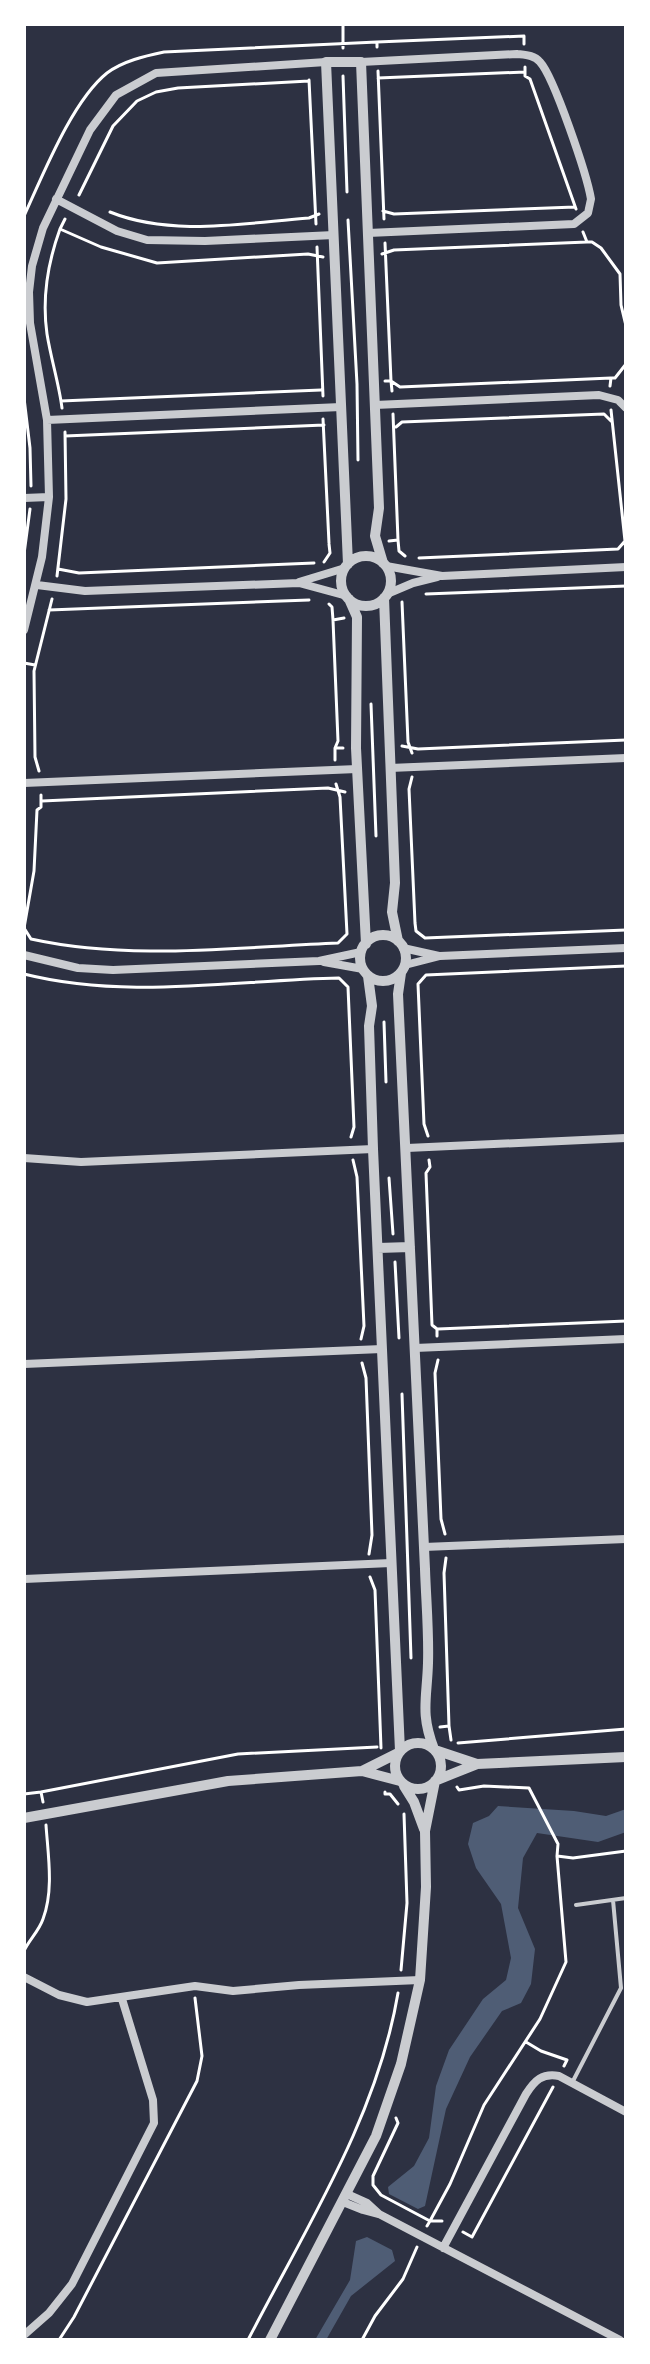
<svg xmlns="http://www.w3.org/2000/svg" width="650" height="2364" font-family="'Noto Sans',sans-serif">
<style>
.water{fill:#4f5d75}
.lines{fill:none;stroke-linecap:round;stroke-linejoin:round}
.path{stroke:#fff;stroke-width:3}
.service{stroke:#caccd0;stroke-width:4}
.minor{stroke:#caccd0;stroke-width:8}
.tertiary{stroke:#caccd0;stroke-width:10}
</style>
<rect width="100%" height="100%" fill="#2d3142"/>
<path class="water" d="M498,1806L574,1811L606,1816L626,1809V1832L598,1842L537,1833L523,1858L518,1908L535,1949L531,1984L521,2003L502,2011L470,2057L446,2109L425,2206L418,2209L389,2194L388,2187L414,2166L429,2138L436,2086L449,2050L483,1999L506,1980L511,1958L501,1904L476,1868L468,1844L473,1823L489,1816Z
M367,2237L392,2250L395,2261L351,2296L326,2340H315L350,2280L356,2241Z"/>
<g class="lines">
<path class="path" d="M377,47V42L524,36V44
M343,48V24
M525,67V76L530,79L576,209
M378,71L384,219
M343,76L347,192
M378,78L525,72
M309,80L316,224
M79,195L113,126L137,101L156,92L178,88L309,81
M383,211L394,214L575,207
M110,212C172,237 244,223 309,218L319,214
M24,216C43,175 72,101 107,73C123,61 145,56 164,52L377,42
M65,219L60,229L101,247L157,263L308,254L323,257
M348,220L357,384L358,460
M60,229C48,262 42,299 47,334C51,359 59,384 62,408
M587,242H592L601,248L620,274L621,305L626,326
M317,247L323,396
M382,254L394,250L587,242L583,232
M612,378H615L626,364
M385,381H391L385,243
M392,391L391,381L400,387L611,378L610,386
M24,398L30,448L31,486
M61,401L321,390
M611,410L625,541
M393,414L398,540
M323,419L329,543
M396,427L402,422L604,414L611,421
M65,436L324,425
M389,541L398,540L399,551L405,556
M24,554L30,509
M419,558L618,549L625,541L626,552
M324,562L330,553L329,544
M58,569L79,573L314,563
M57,576L66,499L65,432
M426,594L626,586
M402,602L408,742L412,753
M329,604L332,607L333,620L344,618
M49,610L309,600
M333,620L338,741L335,748H343
M24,663L35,665
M371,704L376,836
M402,746L418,749L626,740
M335,760V748
M39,771L35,757L34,671L52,599
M412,777L409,789L415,923L416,931L425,938L626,930
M41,795V807L37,810L34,871L24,928L31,939C131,961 236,947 338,943L347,934L340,797L336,784
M42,801L328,788L345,792
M24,974C127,1000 235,980 339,978L348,987L354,1127L351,1137
M384,1022L386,1082
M428,1136L424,1124L418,984L426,975L626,966
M353,1160L357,1177L364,1326L361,1339
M429,1160L430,1167L426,1173L432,1325L437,1329V1336
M389,1178L393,1234
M395,1262L399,1338
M438,1329L626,1321
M438,1360L435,1373L441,1519L445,1534
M362,1363L366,1378L372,1535L369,1554
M402,1394L411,1658
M446,1558L444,1573L449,1726
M370,1577L375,1590L381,1748
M440,1727L449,1726L451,1740
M458,1743L626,1729
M457,1787L459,1790L484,1786L529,1788L558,1844L557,1856L573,1858L626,1851
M41,1792L238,1754L377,1747
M385,1792V1794H390L398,1804
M24,1794L41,1792L43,1802
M24,1951C29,1940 39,1931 43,1919C54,1890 48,1855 46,1825
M401,1970L407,1903L404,1814
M526,2042L541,2051L567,2060L564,2066
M396,2118L398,2123L373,2176V2185L381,2195L430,2221L427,2226
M442,2221H430L450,2184L484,2105L540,2019L566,1962L557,1856
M463,2232L472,2237L553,2087
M59,2340L74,2317L197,2081L202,2056L195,1998
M248,2340C305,2229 377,2118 398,1993
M362,2340L375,2316L403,2279L417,2247"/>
<path class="service" d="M576,1905L626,1898
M573,2081L621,1988L613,1900"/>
<path class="minor" d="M361,62L517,54C526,55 534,55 540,62C554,77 587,175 591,199L588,213L574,224L368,233
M56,199L117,231L147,240L205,241L334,235
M375,405L599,395L618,400L626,408
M47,420L341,407
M24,498L49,497
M386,566L442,576L626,567
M299,582L345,568
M37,585L85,591L299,583L347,596
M387,594L413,583L437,577
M24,630L42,557L49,497L47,420L30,323L29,292L32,266L43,228L90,130L116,95L156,73L326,62
M390,768L626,758
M24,783L357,769
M403,948L439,956
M24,955L78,968L113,970L319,961L361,952
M324,962L363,969
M405,965L440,956L626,948
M407,1148L626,1138
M24,1158L81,1162L373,1149
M415,1348L626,1339
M24,1364L382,1349
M424,1547L626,1539
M24,1579L391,1563
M24,1977L59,1995L87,2002L195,1986L233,1991L299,1985L420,1980
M347,2194L367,2203L379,2214L620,2340
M343,2202L363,2210L378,2214
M443,2248L526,2094C535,2080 542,2073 559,2076L626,2112
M24,2335L49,2313L72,2284L154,2123L153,2100L122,1999"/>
<path class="tertiary" d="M341 581a25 25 0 1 1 50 0a25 25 0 1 1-50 0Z
M348,564L326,62H361L379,508L375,536L383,563
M384,598L395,883L392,912L398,941
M349,599L357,617L356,748L366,944
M360 958a23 23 0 1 1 46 0a23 23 0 1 1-46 0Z
M401,973L398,994L425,1569C426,1600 429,1632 428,1663C427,1699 420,1713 434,1749
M368,976L372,1006L369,1026L373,1149L400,1751
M378,1248L410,1247
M395 1766a23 23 0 1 1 46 0a23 23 0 1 1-46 0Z
M435,1750L477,1764L626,1757
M362,1771L398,1753
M437,1780L477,1764
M404,1786L414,1802L424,1829
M24,1818L228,1781L362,1771L400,1781
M270,2340L376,2136L401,2064L420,1980L426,1887L425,1831L435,1781"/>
</g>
<rect width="650" height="2364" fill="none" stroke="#ffffff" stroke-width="52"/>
</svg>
